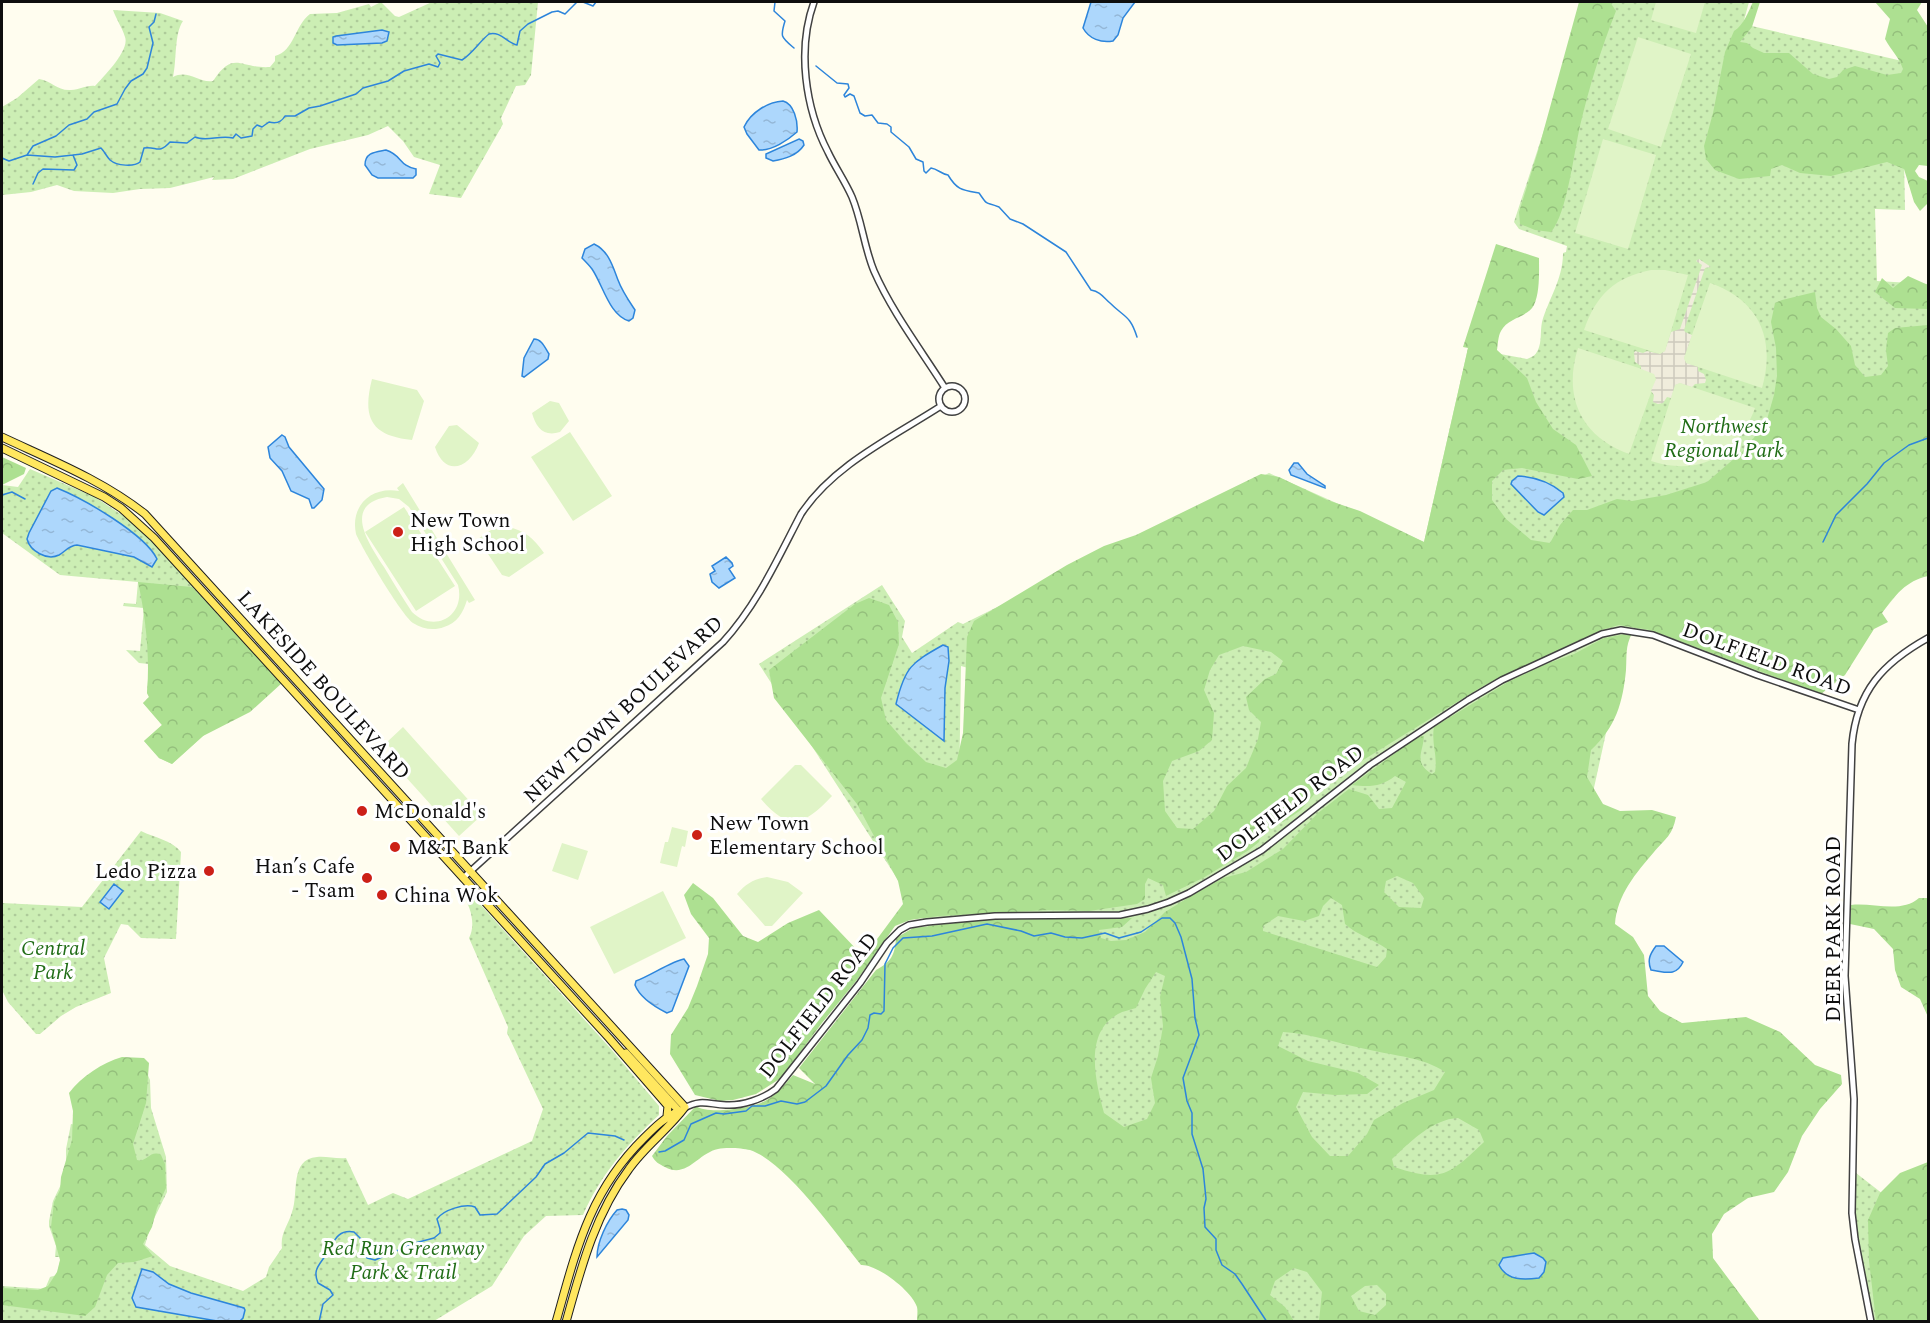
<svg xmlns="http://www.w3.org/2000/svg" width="1930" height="1323" font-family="Spectral,serif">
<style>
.green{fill:url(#green-dots);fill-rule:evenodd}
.forest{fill:url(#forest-crowns);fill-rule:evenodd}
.pitch{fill:#e0f4c7;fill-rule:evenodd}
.plaza{fill:url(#plaza-grid)}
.water{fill:url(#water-ripples);stroke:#2d85db;stroke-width:1.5}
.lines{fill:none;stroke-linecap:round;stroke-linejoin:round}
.stream{stroke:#2d85db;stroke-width:1.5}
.minor-casing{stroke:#414141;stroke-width:8}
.major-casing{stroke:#1f1f1f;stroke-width:9}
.minor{stroke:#fff;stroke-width:5}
.major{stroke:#ffe75f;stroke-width:7}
.poi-dot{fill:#cc2017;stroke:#fff;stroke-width:2}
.labels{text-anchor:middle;stroke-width:6;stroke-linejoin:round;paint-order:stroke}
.park-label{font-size:21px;font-style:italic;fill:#216d17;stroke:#fff}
.poi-label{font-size:21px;fill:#0e0e0e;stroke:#fff;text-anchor:start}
.street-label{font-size:21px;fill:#0e0e0e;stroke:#fff}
</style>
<defs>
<pattern id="green-dots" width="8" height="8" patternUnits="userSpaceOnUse" patternTransform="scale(1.5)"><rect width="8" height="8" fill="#cceeb4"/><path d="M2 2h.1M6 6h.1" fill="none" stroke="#aecb9a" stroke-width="1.8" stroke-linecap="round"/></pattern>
<pattern id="forest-crowns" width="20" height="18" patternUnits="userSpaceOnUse" patternTransform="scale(1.5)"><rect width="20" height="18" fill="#ade091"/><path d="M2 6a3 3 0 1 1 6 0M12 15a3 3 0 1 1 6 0" fill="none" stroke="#94bf7c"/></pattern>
<pattern id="plaza-grid" width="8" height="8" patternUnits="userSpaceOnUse" patternTransform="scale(1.5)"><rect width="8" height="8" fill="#f0eddc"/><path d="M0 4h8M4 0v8" fill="none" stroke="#cdcabc"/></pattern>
<pattern id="water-ripples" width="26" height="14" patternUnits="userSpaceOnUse" patternTransform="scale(1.5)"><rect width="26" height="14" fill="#add7fc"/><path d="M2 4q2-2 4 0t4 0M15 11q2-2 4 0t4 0" fill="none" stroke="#94b7d7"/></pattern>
</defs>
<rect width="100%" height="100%" fill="#fffdef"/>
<path class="green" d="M381,2L395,16L399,17L432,2H538L531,75L525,85L516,86L501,118L503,124L461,198L429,194L440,165L414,157L403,141L388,126L368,135L310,149L233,179L212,180L214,177L170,188L140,189L113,193L74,191L57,185L31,192L2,195V107L17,98L39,79C52,81 57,91 71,90C80,90 86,85 95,86C104,76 130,50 125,37C122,27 116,19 113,10L160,13L183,21C174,34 177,60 173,77C188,69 198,83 213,81C234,49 240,69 270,67L275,61V56C294,51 295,25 310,14L337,13L369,4L371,7Z
M1586,2H1749L1743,24L1928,67L1904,161L1905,210L1875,209L1877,281L1928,284V556L1816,694L1654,632L1627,627L1613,701L1509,1176L1707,1321H923L938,942L759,664L882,585L905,621L902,637L912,653L958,622L963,624L1269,473L1424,542L1468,348L1527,359C1532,357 1535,356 1538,350C1542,341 1540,332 1542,322C1549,298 1563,279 1563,253L1566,252L1567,246L1519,229L1514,222ZM961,666L1091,703L959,794Z
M30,469L95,497L128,519L153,542L216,612L222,719L172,764L159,758L144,741L162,725L143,703L149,697L147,693L149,664L139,663L126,650L140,651L144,608L123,606L124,603L136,604L138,582L60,575L2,533V485L18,487Z
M141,831C155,838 172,840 181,852L176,939L141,938L128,925L121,924L104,958L111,993L76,1007L61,1016L40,1034H36L8,1002L2,990V903L82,907Z
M463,894H471L611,1049L659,1106V1115C627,1144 600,1176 583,1215L546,1216L524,1236L492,1286L434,1321H2V1286L45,1289L50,1277L57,1275L61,1257H55L56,1246L49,1226V1221L53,1201L66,1174V1149L71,1124L76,1125L147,1073L150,1080L151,1108L166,1157L167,1192L151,1225L145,1245L170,1266L243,1291L266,1277L269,1267L282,1248C280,1233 288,1226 292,1212C299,1194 289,1159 317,1157C326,1156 336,1159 346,1158L368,1205L393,1193L408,1199L532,1141L543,1109L507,1033L508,1027L469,938C476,925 471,906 462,895Z
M1856,1173L1928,1229V1321H1874L1857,1234L1855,1217Z"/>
<path class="forest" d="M1579,2H1610L1616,11C1601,49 1589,87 1580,126C1574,152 1567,214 1551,232L1535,230L1520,224L1519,212L1538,151Z
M1753,2H1760L1752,27L1740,42L1747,43L1753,48L1764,53H1789L1813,74L1829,79L1837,77L1843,70L1855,66L1887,75L1901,73L1903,69C1899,57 1891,50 1885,39L1890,19L1875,2H1922L1917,10L1928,27V166L1919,165L1915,171L1919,177L1928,181V203L1920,211L1914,202L1904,169L1887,162L1831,176L1800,173L1782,165L1771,169L1770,176L1739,179L1715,170L1706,159L1704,146L1713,113L1725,52L1734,31C1744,25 1748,12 1753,2Z
M1496,244L1539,258C1539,272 1540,292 1534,305C1527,318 1508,317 1501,331C1498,336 1498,344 1497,350L1527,378L1536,402L1553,429L1576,445L1592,476L1578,479L1522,468L1503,470L1492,481V500L1506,519L1531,540L1550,543L1560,525L1573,510H1587L1617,499L1632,501L1666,495L1707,482L1743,451L1766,423L1774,395L1777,376L1776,348L1771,322L1775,303L1782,300L1815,292L1817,308L1821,317L1836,329L1851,346L1855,365L1865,377L1881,375L1888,366L1886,350L1888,333L1895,328L1928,325V576C1906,581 1895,595 1882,613L1888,622L1874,629L1845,675L1821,694L1650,630L1619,625L1601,630L1483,686L1360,762L1342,766L1322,785L1301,810L1283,822L1273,818L1263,828L1259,842L1249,850L1203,878L1166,896L1163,885L1148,878L1145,884V899L1137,904L1089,911L1048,910L939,916L910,920L895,926L857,980L822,1023L781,1078L756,1094L733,1100L720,1101L695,1095L670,1054L671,1035L688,1008L697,986L708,954L709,938L691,914L684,895L693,883L713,898L743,936L758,942L788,923L819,910L860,953L869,950L903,904L898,881L857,804L774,698L769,670L855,604L869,598L889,605L898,622L899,644L881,698L886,720L906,743L926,762L946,768L957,760L963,733L967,637L974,621L1067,565L1104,546L1136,535L1261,474L1279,477L1327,500L1360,511L1424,542L1468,348L1463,347ZM1243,646L1271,652L1283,661L1276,674L1265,679L1246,697L1249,710L1261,722L1258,739L1246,768L1227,786L1214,811L1193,829L1177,828L1165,811L1163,781L1172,761L1199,751L1212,740L1214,713L1204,690L1210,670L1219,655Z
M1908,276L1928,285V309L1895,308L1875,292L1882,278L1893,288Z
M2,457L26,468L24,474L2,485Z
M138,582L192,587L282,683L250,712L203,736L172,764L159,758L144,741L162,725L143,703L149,697L147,693C150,656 146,619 138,582Z
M1632,633C1625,648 1627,654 1626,670C1623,702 1616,727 1591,750L1587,777L1603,804L1620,811L1652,810L1676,817C1672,836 1666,838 1654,852C1636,873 1617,895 1615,924L1633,937L1644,955L1648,996L1660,1011L1682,1023L1746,1017L1780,1032L1815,1065L1841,1075L1842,1084L1820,1109L1802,1136L1788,1172L1774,1192L1748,1198L1724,1214L1712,1234L1713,1258L1760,1321H1319L1322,1292L1307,1272L1294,1268L1275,1281L1270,1295L1285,1307L1294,1321H917C917,1317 918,1311 917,1307C912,1291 877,1264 861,1265C837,1235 786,1162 750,1150C742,1148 726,1147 718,1149C698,1153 687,1179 665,1167C659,1164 655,1162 652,1156L667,1136L696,1106C708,1115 753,1108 765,1101C777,1095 784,1085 793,1075L815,1084L799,1068L876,970C891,962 895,955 896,938L913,928L983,920L1132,918L1122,927L1099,930L1101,938L1111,941L1126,940L1145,932L1165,912L1191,896L1223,878L1246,872L1283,849L1318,813L1349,789L1368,795L1379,809L1392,808L1406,782L1395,776C1381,787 1369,787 1352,785L1417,737L1424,736C1423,753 1413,762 1432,774L1435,772C1438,756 1431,743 1434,727L1508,682L1546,664L1574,654L1604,638ZM1397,876L1413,883L1424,898L1421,908L1399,907L1384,892L1386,881ZM1331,898L1342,905L1345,924C1357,935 1373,939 1387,949L1386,957L1377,967L1263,931V926L1278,916L1304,921L1319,916L1323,906ZM1156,972L1165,976L1160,997L1163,1026L1158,1056L1151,1078L1155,1103L1147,1119L1124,1127L1104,1113C1096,1083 1083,1033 1118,1014C1123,1011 1130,1010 1136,1008L1145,989ZM1283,1032C1313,1034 1340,1044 1370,1050C1395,1056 1423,1057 1445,1072L1434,1090L1403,1103L1374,1120L1367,1134L1348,1156H1330L1312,1137L1296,1107L1303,1092L1335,1095L1367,1094L1379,1085L1358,1073L1308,1061L1278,1046ZM1458,1118L1479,1130L1484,1142C1449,1175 1442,1183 1394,1167L1392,1159C1410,1142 1433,1119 1458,1118ZM1377,1285L1386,1294V1305L1375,1315L1359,1311L1351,1296L1365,1286Z
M1919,898H1928V1017L1920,999L1901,987L1895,970L1893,949L1874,929L1850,924L1851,905C1872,902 1901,914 1919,898Z
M122,1057L144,1058L149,1063L146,1103L133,1144L137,1160C147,1163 150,1149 161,1155L165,1164L166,1188L157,1208L152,1227L143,1244L153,1256L134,1262L118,1263L107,1275L95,1307L85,1316L2,1305V1288L38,1290L48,1286L57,1272L60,1260L51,1227L54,1202L60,1190L61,1177L72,1140L73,1111L69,1093C82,1076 102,1063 122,1057Z
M1928,1162V1321H1876L1869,1261L1868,1220L1880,1193L1900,1173Z"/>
<path class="pitch" d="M1656,2H1705L1696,33L1651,20Z
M1638,37L1691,54L1661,147L1608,129Z
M1603,139L1656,155L1628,249L1575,233Z
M1651,270H1665L1688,275L1665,351L1660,354L1584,330C1596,295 1615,277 1651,270Z
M1710,283C1759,300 1776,339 1762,388L1686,363L1684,358Z
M1578,348L1654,373L1656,379L1629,454C1580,436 1563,396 1578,348Z
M372,379L417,390L424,401L412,440C371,436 362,418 372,379Z
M1680,383L1755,408C1738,455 1700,477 1651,461L1675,385Z
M550,401L559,403L569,421L560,432C544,437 536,428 532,413Z
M457,425L479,443C470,468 445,478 435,447L449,426Z
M570,432L612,496L573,521L531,457Z
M403,483L475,600L469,603L467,600C463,613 457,623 444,627C434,631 422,629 413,623C401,614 363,550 356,534C350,506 371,486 399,491L397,488ZM387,497L399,499L409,507L458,585C466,616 434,634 412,612C402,597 393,582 384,567C370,545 341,505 387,497Z
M404,507L455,586L416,611L365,532Z
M505,526C524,530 533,537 544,553L509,577L502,575L478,539L491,530Z
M403,727L482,815L459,836L404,775L410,769L386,743Z
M795,765H801L832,796C805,825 789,832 761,799Z
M672,827L688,831L685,847L682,846L677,867L660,863L665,842H668Z
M562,843L588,851L578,880L552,871Z
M767,877L788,882L803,893L772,926H765L737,894C746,884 753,879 767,877Z
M663,891L686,938L614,974L590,927Z"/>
<path class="plaza" d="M1699,259L1711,267L1705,268L1684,330L1685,332L1692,335L1684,358L1686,363L1698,367V371L1704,374L1706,380L1705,383L1695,384L1692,387L1680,383L1675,385L1671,398L1667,397L1663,403L1658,404L1653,402L1654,395L1651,391L1656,379L1654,374L1641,369V366L1635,362L1634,353L1635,351L1643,353L1647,351L1660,354L1665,351L1671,332L1680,329L1702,265L1696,261Z"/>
<path class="water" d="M1091,2H1135L1123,18L1118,35L1113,41C1101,43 1089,39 1083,28Z
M382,30L389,32L387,41L382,43L337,45L333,43V37L336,36Z
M783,101C794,104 798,121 797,132C788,140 772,151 759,150L747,134L744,127C751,112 768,102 783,101Z
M799,139L803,141L804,145C797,156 784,159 773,161L766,158V154Z
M386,150C402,155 399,166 416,169V175L413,178H378L372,175L365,165C365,152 376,152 386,150Z
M594,244C609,251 613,267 618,280C622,291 629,301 635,310L633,318L629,321C609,315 603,285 592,269C589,265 585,261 582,258L585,249Z
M534,339C542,339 545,348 549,354L548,359L524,377L522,376L524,358Z
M282,435L285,437L289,447L324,489L322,500L314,508H312L309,499L291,491L282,471L270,458L268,447Z
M1294,463H1298L1307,474L1325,486V488L1291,475L1289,470Z
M1518,476C1535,477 1550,482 1563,493L1564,497L1544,515L1538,512L1511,484L1512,481Z
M57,488C84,499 145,534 157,559L152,567L134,557L77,545C68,546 66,551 59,555C47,561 30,551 27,539L29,533L51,491Z
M726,557L732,563L733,566L729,569L735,578L719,588L712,582L710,574L715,571L712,566Z
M943,645L948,647L949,661L945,688L944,741L896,704C905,667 911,663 943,645Z
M114,884L123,891L109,909L100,902Z
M1656,946H1664L1683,962C1676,977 1666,972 1651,970C1647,960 1650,954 1656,946Z
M684,959L689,966L672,1011L667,1013C655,1007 640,998 635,985L636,981C650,976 672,961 684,959Z
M622,1209L626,1210L629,1215L628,1220L597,1257C597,1242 607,1221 617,1210Z
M1534,1253L1543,1258L1546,1262L1544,1272L1539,1278C1524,1280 1507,1281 1499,1265L1503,1258Z
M142,1269L153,1272L169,1284L191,1293L244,1308L245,1310L243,1318L240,1321H217L136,1307L132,1298Z"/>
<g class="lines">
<path class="stream" d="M583,2L593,6L596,2
M775,2L774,11L785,21C780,37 781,37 794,48
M816,66L837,83L848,84L849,88L844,95L845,97L850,94L854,96L860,113L865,116L872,115L878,123L887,124L891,127V132L909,147L916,159L923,162L924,171L926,173L931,168C938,169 941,174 948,175C957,190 962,190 979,193C989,207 984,201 999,207L1010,219L1023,224L1066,252L1091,290C1101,292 1103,297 1110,303C1125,318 1130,315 1137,337
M27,155L33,146L56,136L69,125L87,119L94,112L117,104L125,89L131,81L143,74L147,68L153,43L149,27L154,22L156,14
M2,158L9,161L27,155L55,157L82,154L101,148C104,151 107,157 110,160C117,166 134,167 140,162L144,148C157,146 158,155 170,142L187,143L195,137C206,142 219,135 233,138L236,134L241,138L252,136L253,129L257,125L262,127L269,122C276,124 281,123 285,116H295L309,108L320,106L356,94L363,88L388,81L404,71L429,64L438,67L440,63L436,56L438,54L462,60C472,54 480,41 489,34C501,31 507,43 517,45L520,31L528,24L552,12L558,11L565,14L577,2
M33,184L38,173L43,169L74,170L77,165L73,155
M2,495L12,492L25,499
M1823,542L1836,515L1867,484L1884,463L1909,445L1928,438
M659,1152L665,1151L684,1140L691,1124L716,1113L724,1114L746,1111L752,1106H765L781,1101L797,1104L805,1102L826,1086L848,1055L862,1040L868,1028L870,1015L874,1013L881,1014L884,1011L885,964L893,948L903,938L932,936L987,924L1021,931L1034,936L1051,933L1065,937L1082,938L1105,933L1119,938L1141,932L1162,918H1170L1175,923L1181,937L1192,979L1195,1018L1199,1035L1183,1078L1187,1101L1192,1113V1134L1203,1169L1206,1199L1204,1208L1205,1227L1216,1239V1250L1222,1265L1235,1274L1242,1284L1267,1322
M319,1322L323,1304L333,1295L330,1290L318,1283C312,1269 320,1265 327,1253C334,1242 337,1229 354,1232L363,1241L365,1254L367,1258L375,1260L415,1243L434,1238L440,1233V1229L437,1219C443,1210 465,1203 475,1207L480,1215L497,1214L536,1177L545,1164L564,1153L588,1133L615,1136L624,1140"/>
<g class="minor-casing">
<path id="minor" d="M814,2C797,49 805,108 828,152C835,167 845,181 852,197C862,221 864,247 874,271C892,312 921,350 945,388
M939 399a13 13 0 1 1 26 0a13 13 0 1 1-26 0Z
M463,878L723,642C757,605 778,558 801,514C833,465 893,437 941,406
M684,1108C702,1099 707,1104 726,1105C742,1106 763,1099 776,1089L860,983L887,943L900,930L909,925L927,922L995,916L1120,915L1148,909L1169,902L1189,893L1262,850L1370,765L1468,700L1502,680L1602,634L1621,630L1653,635L1757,675L1859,710
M1871,1322L1855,1239L1852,1213L1854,1099L1845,976L1852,744C1857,691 1883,663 1928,638"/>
</g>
<g class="major-casing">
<path id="major" d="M2,437C51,460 102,480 145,514L685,1107C668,1130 645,1146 629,1169C595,1214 581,1268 566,1322
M2,448L104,497L121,508L154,538L609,1038L668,1106L667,1116
M556,1322C576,1251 589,1192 644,1138C655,1127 665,1117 679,1111L626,1053"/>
</g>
<use href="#minor" class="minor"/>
<use href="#major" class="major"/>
</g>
<g class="poi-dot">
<circle cx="398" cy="532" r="6"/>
<circle cx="362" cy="811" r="6"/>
<circle cx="697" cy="835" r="6"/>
<circle cx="395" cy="847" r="6"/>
<circle cx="209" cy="871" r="6"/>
<circle cx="367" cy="878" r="6"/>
<circle cx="382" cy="895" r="6"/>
</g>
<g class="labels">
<g class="park-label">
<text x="1724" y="433">Northwest<tspan x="1724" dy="24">Regional Park</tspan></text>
<text x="53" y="955">Central<tspan x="53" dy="24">Park</tspan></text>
<text x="403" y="1255">Red Run Greenway<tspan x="403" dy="24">Park &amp; Trail</tspan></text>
</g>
<g class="poi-label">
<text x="410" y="527">New Town<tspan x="410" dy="24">High School</tspan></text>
<text x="374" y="818">McDonald's</text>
<text x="709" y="830">New Town<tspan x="709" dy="24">Elementary School</tspan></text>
<text x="407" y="854">M&amp;T Bank</text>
<text x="355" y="873" text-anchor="end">Han’s Cafe<tspan x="355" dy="24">- Tsam</tspan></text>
<text x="197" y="878" text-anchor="end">Ledo Pizza</text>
<text x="394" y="902">China Wok</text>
</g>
<g class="street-label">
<text transform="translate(1767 659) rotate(20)" y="7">DOLFIELD ROAD</text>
<text transform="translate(324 685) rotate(48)" y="7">LAKESIDE BOULEVARD</text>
<text transform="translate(623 709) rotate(-43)" y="7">NEW TOWN BOULEVARD</text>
<text transform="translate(1290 803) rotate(-37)" y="7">DOLFIELD ROAD</text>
<text transform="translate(1833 929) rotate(-90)" y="7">DEER PARK ROAD</text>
<text transform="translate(818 1005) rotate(-52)" y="7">DOLFIELD ROAD</text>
</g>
</g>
<rect width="1930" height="1323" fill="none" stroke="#0e0e0e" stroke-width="6"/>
</svg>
